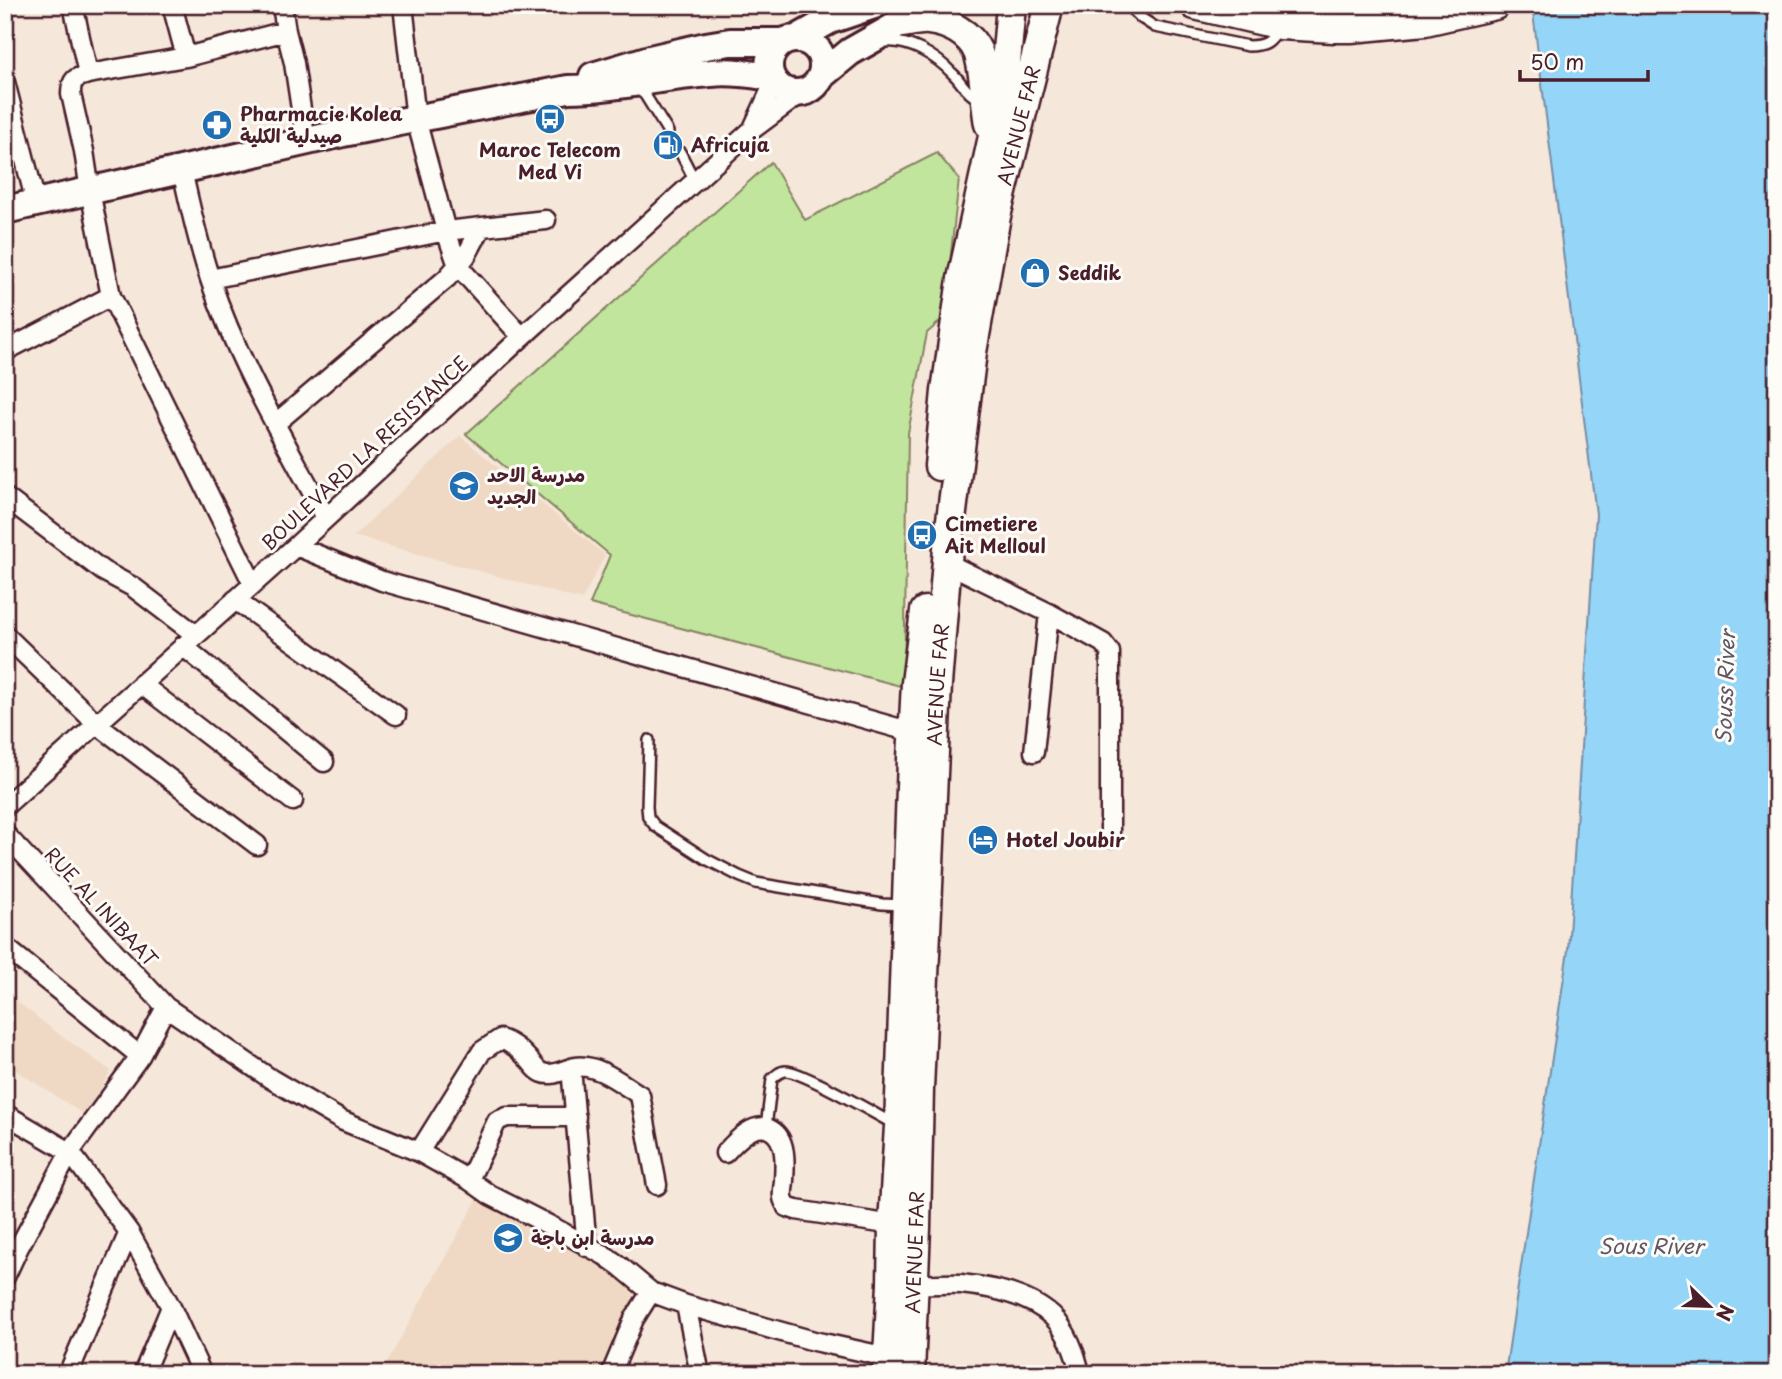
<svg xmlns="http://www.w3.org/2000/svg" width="1782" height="1379" font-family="'Playpen Sans','Playpen Sans Arabic',sans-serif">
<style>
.built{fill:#efd9c4}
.green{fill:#c2e59e;stroke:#868264;stroke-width:2}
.water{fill:#95d5f7;stroke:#778ca5;stroke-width:2}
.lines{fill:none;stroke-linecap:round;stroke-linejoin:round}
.lane-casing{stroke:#4a1f2b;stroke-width:14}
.street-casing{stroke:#4a1f2b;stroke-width:23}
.secondary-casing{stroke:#4a1f2b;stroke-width:32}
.primary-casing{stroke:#4a1f2b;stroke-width:33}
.lane{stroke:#fdfcf7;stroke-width:9}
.street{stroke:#fdfcf7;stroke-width:18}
.secondary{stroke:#fdfcf7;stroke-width:26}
.primary{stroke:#fdfcf7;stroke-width:28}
.labels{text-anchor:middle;stroke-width:6;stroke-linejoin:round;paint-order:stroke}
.poi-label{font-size:19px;font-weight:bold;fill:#4a1f2b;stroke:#fdfcf7;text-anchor:start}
.street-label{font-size:19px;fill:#4a1f2b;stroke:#fdfcf7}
.water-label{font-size:21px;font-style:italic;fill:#605668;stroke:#fdfcf7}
</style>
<rect width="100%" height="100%" fill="#f5e7d9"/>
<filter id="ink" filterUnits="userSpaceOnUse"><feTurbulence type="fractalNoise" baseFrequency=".0143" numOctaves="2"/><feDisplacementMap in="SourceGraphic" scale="14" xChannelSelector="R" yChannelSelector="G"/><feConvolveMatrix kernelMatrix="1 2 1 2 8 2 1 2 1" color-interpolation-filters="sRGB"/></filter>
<g filter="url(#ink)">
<path class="built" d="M460,436L605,555L582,600L354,536Z
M5,992L56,1032L111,1071L85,1115L5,1063Z
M481,1192L638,1283L606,1374H381Z"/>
<path class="green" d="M937,153L959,179L944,318L927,333L908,433L904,687L590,604L610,555L466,434L771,162L805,220Z"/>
<path class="water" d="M1532,5H1777V1374H1505L1568,950L1596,514Z"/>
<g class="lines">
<g class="lane-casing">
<path id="lane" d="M1132,5L1135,12L1141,18L1155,27L1248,46C1266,46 1269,41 1279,28
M1331,5L1334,24
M884,42C909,39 936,56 953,74C959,79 962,86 968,91C971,95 977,98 981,102
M637,88L645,95L668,132
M680,152L695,181
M649,740L647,807L648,817L655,826L706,859L739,876L756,883L882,904L902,905
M766,1127L772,1079C776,1075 780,1071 786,1071C802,1071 875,1114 894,1124"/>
</g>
<g class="street-casing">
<path id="street" d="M73,5L88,74
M172,5L186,57
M403,5L416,119L446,231L458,266L522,337
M286,31L294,63L306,142
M5,82L36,203
M754,126L774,83
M182,170C190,207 198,243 210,279C238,363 285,441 326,518
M210,279L446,231L546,220
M5,351L111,296
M276,423L447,278L466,256L481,228
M5,497L103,571L133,587L196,635
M296,546L382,581L922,735
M947,563L1049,613L1103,643L1110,652V837
M253,584L111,296L90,191L84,151L71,94C71,79 75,78 88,74L186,57L286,31L282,5
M235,600L396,715
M5,635L97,724L257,845
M183,646L324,762
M141,684L293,801
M1034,752L1049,613
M5,806L296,546L522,337L753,129L804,91
M5,834L166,1007L271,1079L341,1120L419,1152L469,1180L490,1195L551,1226L604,1255L621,1267L651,1292
M5,947L140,1056
M571,1068L587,1247
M5,1114L70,1152L129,1232L171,1307L202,1374
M419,1152L482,1051L500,1039C513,1043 521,1051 531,1062C534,1066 537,1071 543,1073C553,1077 565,1069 575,1067C597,1063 622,1084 640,1095L657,1185
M725,1153C735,1142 754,1120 771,1130C787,1139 785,1164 784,1180C784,1185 782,1192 783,1197C783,1201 786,1204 787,1207L796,1210L893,1225
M469,1180L497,1121L507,1117H576
M5,1277L19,1247L70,1152L140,1056L166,1007
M906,1285C924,1285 943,1283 961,1284C990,1287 1029,1295 1052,1316C1067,1330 1076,1354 1080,1374
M686,1305L700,1374
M68,1374L129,1232
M143,1374L171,1307
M611,1374L634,1319L651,1292L686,1305L814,1341L887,1357"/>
</g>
<g class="secondary-casing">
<path id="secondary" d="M798,38L830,20L874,5
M769 66a27 27 0 1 1 54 0a27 27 0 1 1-54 0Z
M593,76L650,59L706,46L730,42H783
M821,76L850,52L901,23L939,5
M5,210L343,133L568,89C616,89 663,76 711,73C731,71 751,74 771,77"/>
</g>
<g class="primary-casing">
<g id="primary">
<path d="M1195,5L1281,25L1334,28H1351L1425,21L1495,5"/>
<path d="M901,23C910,22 920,19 929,20C948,22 970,33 978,52C985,71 985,103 989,124"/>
<path d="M939,466L946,391L962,279L1004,86L1011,5"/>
<path d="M887,1374L892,1284L893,1225L899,1126L912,759L916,683L925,611"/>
<path id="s1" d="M910,1374L916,1227L919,1089L937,684L949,536L972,352L996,216L1049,5"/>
</g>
</g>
<use href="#lane" class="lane"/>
<use href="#street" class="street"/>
<use href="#secondary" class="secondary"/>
<use href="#primary" class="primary"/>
</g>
</g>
<defs>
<g id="bus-disc" transform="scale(1.575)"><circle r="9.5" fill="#1f6fb2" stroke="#fdfcf7"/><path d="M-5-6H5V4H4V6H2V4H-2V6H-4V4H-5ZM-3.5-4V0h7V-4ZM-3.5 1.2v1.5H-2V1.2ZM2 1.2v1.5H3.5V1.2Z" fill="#fff"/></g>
<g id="pharmacy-disc" transform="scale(1.575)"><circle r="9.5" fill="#1f6fb2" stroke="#fdfcf7"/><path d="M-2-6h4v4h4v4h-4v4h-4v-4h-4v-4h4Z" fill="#fff"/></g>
<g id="fuel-disc" transform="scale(1.575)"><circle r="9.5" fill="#1f6fb2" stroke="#fdfcf7"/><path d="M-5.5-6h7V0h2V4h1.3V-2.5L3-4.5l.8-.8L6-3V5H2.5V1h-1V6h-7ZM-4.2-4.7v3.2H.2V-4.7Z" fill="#fff"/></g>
<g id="shop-disc" transform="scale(1.575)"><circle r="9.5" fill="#1f6fb2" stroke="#fdfcf7"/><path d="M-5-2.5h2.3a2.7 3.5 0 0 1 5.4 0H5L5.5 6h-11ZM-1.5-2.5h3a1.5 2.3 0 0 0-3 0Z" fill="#fff"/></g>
<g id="school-disc" transform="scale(1.575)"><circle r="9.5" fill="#1f6fb2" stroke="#fdfcf7"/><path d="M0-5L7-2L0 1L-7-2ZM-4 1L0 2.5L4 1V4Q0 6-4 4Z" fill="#fff"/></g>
<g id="hotel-disc" transform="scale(1.575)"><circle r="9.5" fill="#1f6fb2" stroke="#fdfcf7"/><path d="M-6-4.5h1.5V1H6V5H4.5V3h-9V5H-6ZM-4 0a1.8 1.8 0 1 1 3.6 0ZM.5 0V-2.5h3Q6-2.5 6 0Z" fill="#fff"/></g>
</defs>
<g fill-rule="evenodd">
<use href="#bus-disc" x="550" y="119"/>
<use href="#pharmacy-disc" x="217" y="125"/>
<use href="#fuel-disc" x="668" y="145"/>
<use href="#shop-disc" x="1035" y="273"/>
<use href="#school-disc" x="464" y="486"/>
<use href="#bus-disc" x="922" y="535"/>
<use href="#hotel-disc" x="983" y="840"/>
<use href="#school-disc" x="508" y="1238"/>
</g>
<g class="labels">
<g class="poi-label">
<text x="240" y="121">Pharmacie Kolea<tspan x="240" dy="22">صيدلية الكلية</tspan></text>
<text x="691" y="152">Africuja</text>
<text x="550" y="157" text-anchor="middle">Maroc Telecom<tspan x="550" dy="22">Med Vi</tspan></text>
<text x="1058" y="280">Seddik</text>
<text x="487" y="482">مدرسة الاحد<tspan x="487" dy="22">الجديد</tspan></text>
<text x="945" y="531">Cimetiere<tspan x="945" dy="22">Ait Melloul</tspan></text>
<text x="1006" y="847">Hotel Joubir</text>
<text x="531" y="1245">مدرسة ابن باجة</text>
</g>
<g class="street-label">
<text dy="7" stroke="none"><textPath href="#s1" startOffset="1256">AVENUE FAR</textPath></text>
<text transform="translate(365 453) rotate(-43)" y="7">BOULEVARD LA RESISTANCE</text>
<text dy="7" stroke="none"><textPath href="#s1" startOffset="690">AVENUE FAR</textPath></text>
<text transform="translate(101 907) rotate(47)" y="7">RUE AL INIBAAT</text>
<text dy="7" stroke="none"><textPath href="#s1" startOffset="122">AVENUE FAR</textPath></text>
</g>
<g class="water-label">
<text transform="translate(1726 687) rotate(-88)" y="7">Souss River</text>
<text x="1651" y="1254">Sous River</text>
</g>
</g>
<rect width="1782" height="1379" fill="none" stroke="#fdfcf7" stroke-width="28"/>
<rect x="14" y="14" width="1754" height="1351" fill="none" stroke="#4a1f2b" stroke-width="2.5" filter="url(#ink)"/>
<g transform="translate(1709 1306) rotate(113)" stroke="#fdfcf7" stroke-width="5" paint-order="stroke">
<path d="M0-5L12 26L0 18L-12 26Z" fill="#4a1f2b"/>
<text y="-10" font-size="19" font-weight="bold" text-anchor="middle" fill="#4a1f2b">N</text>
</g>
<path d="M1520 70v10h128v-10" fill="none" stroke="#4a1f2b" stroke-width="3.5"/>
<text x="1530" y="70" font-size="21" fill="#4a1f2b" stroke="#fdfcf7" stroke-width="5" paint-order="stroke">50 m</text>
</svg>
